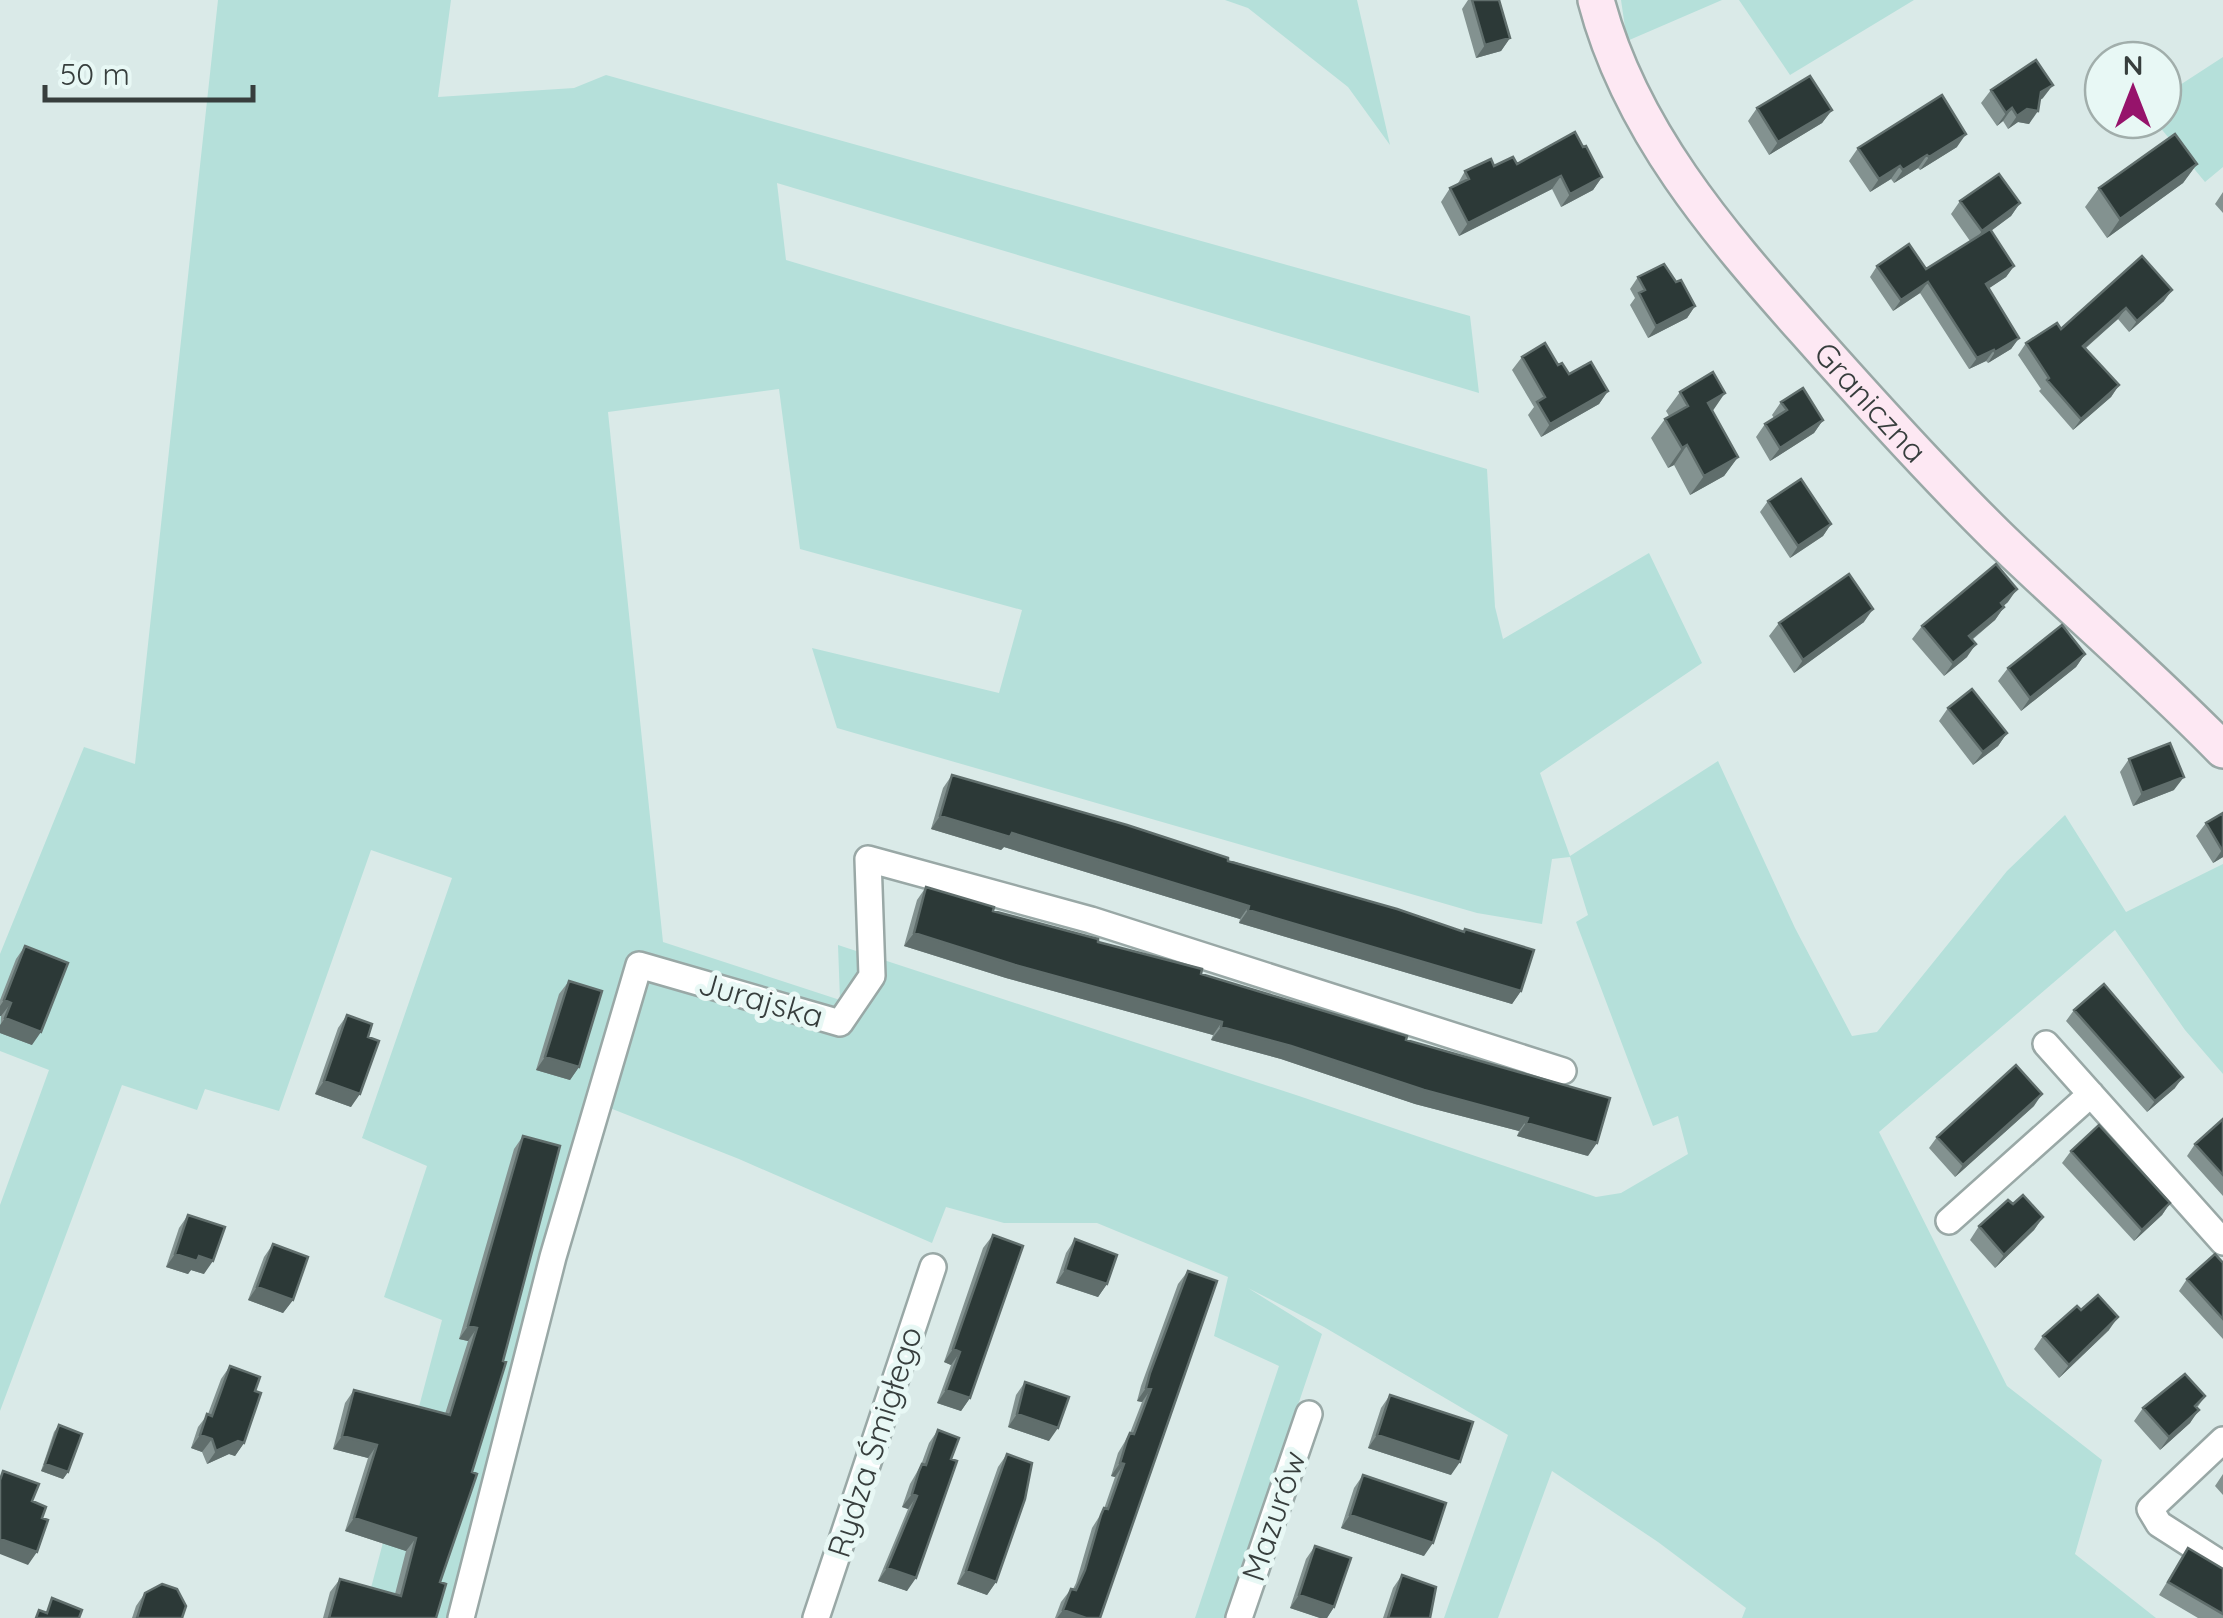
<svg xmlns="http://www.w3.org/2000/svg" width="2223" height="1618" font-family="Quicksand,sans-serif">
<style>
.green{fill:#b5e0da;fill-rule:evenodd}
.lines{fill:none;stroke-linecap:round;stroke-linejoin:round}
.street-casing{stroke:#99a8a6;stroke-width:30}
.secondary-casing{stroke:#99a8a6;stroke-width:40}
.street{stroke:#fff;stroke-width:25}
.secondary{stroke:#fde8f3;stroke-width:35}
.wall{fill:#839290}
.shaded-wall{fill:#606e6c}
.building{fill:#2c3937;stroke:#606e6c;stroke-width:2.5}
.labels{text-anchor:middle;stroke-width:10;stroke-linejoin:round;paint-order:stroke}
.street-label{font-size:32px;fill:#373e3d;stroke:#e8f8f5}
</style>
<rect width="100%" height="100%" fill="#daeae8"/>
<path class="green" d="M218,0H451L438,97L574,88L606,75L1470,316L1479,393L777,183L786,260L1487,469L1495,607L1503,639L1649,553L1702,663L1540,773L1570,856L1718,761L1795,928L1852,1036L1877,1032L2007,871L2065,815L2126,912L2223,864V1074L2185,1030L2115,930L1879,1132L2007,1386L2102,1460L2075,1554L2156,1618H1742L1746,1608L1658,1542L1552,1471L1498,1618H1444L1508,1435L1324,1327L1248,1288L1322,1334L1226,1618H1195L1279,1366L1214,1336L1228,1277L1097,1223H1004L946,1207L932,1243L739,1159L587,1099L446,1618H363L442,1320L384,1297L427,1166L362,1138L452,878L371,850L279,1111L205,1089L197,1110L122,1085L0,1411V1205L49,1070L0,1051V954L84,747L135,764ZM779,389L800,549L1022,610L999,693L812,648L837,728L1477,913L1542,924L1552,859L1570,857L1588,915L1576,922L1653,1126L1678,1116L1688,1154L1621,1193L1596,1197L1299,1096L838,945L840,1000L663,942L608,412Z
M1225,0H1357L1390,145L1348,87L1248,8Z
M1621,0H1722L1627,41Z
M1739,0H1914L1790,75Z
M2223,57V167L2205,182L2154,120H2163V96Z"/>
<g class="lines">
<g class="street-casing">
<path id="street" d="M2046,1044L2223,1242
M1949,1221L2091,1094
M2223,1440L2150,1509L2159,1524L2223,1565
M461,1618L553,1257L639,965L840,1023L872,976L868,859L1091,920L1563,1071
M816,1618L933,1267
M1239,1618L1309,1414"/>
</g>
<g class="secondary-casing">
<g id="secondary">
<path id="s1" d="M1596,0C1630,130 1718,232 1805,330C1867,400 1930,470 1997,536C2071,608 2151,676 2223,750"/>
</g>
</g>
<use href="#street" class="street"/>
<use href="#secondary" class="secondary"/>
</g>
<path class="wall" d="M1468,0H1499L1510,38L1501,51L1476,58L1462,9Z
M1991,90L2043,98L2040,100L2029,124L2018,122L2008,129L2003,121L1997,126L1981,103Z
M1757,108L1832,110L1822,123L1769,155L1748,121Z
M1583,147L1602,177L1593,190L1561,207L1552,189L1459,236L1441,202L1450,188L1457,185L1465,171L1494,166L1517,164Z
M1957,147L1920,170L1918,168L1894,183L1891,179L1870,192L1849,161L1858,148Z
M2197,164L2183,183L2107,238L2085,207L2099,188Z
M2223,192V213L2215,204Z
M1960,201L2020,203L2011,216L1991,231L2014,266L2006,277L1989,288L2019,338L2011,349L1988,363L1986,361L1969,369L1920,293L1893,311L1870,277L1877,266L1926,269L1970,241L1951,214Z
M2142,256L2164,301L2129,332L2118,319L2086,348L2119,385L2111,397L2073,430L2039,391L2041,389L2018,355L2026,343L2061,329Z
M1638,277L1676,282L1695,306L1687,318L1648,338L1630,305L1635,298L1630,289Z
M1522,357L1558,365L1569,374L1608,391L1599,404L1541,437L1528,415L1534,407L1512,370Z
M1680,392L1713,411L1738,457L1724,476L1690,495L1674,465L1668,468L1651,438L1665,419L1669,416L1666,411Z
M1781,402L1823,420L1814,433L1770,461L1756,437L1765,424L1774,418L1772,415Z
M1768,501L1831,524L1823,536L1790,558L1760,512Z
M2008,602L2003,606L2004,607L1995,620L1972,640L1967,657L1944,676L1912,639L1922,626Z
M1864,622L1794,673L1769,636L1779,623Z
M2085,654L2076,667L2021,711L1998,681L2008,668Z
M1948,708L2007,733L1998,746L1973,765L1939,721Z
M2129,759L2174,790L2133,806L2120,772Z
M952,775L1463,932L1465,929L1521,991L1512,1004L1239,923L1240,919L1004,847L1001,850L931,829L943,788Z
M2223,813V857L2213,863L2196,836L2206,823Z
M926,887L993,911L1201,974L1406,1040L1588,1156L1517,1136L1519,1131L1415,1104L1281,1059L1211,1040L1213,1035L1006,978L904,946L917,900Z
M25,946L32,1045L0,1033L1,1016H0V1000L16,959Z
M569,981L579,1067L570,1080L536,1070L559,994Z
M2074,1010L2175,1088L2147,1112L2066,1021Z
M347,1015L368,1037L351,1107L315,1094L338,1028Z
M2034,1106L1955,1177L1929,1148L1937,1137Z
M2223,1119V1196L2187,1156L2195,1144Z
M523,1136L472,1472L440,1582L436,1618H323L330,1592L340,1579L395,1594L406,1551L345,1531L368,1458L333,1449L345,1403L354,1390L445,1414L468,1341L459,1339L514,1149Z
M2071,1151L2170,1203L2162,1215L2134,1241L2062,1163Z
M2013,1204L2043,1217L2034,1230L1995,1268L1970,1240L1979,1226Z
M188,1215L204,1274L191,1270L188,1274L166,1267L179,1228Z
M993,1235L970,1398L961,1411L937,1403L951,1365L944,1362L983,1248Z
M1075,1239L1107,1284L1098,1297L1056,1283L1066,1253Z
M273,1244L293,1300L283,1313L248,1300L264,1257Z
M2223,1263V1339L2179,1291L2187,1279Z
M1188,1271L1100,1618H1055L1061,1602L1071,1589H1073L1076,1583L1092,1528L1104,1509L1115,1477L1111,1476L1118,1453L1130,1433L1142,1402L1137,1401L1141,1386L1178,1284Z
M2081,1310L2109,1330L2059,1378L2034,1349L2043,1336Z
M230,1366L255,1391L244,1443L235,1456L229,1454L207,1464L202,1452L191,1448L198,1427L208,1414L221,1379Z
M1025,1382L1049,1441L1008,1427L1016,1395Z
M1390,1395L1451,1475L1368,1448L1381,1408Z
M2205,1396L2197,1408L2190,1423L2160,1450L2134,1421L2143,1408Z
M59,1425L68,1472L63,1479L41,1471L54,1432Z
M938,1430L907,1591L878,1581L908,1509L902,1507L910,1484L921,1465L929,1443Z
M1007,1454L996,1582L987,1595L957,1584L998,1467Z
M2223,1474V1495L2215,1486Z
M1363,1475L1424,1556L1341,1528L1354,1488Z
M1315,1546L1334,1607L1327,1618H1320L1290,1608L1306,1559Z
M2188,1548L2223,1569V1618H2198L2159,1595Z
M1402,1575L1430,1618H1383L1393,1588Z
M145,1593L182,1618H132L136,1606Z"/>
<path class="shaded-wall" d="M1510,38L1501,51L1476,58L1485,45Z
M2053,85L2043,98L2032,105L2041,92Z
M2012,108L2003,121L1997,126L2006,113Z
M2027,109L2038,111L2029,124L2018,122L2008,129L2017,116Z
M1832,110L1822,123L1769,155L1778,142Z
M1966,134L1957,147L1920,170L1929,157Z
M1927,155L1918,168L1894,183L1903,170Z
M2197,164L2183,183L2107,238L2120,219Z
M1900,166L1891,179L1870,192L1879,179Z
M1561,176L1552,189L1459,236L1468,223Z
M1602,177L1593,190L1561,207L1570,194Z
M2020,203L2011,216L1973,244L1982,231Z
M2014,266L2006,277L1979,295L1986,284Z
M1928,282L1920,293L1893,311L1901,300Z
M2172,290L2164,301L2129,332L2137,321Z
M1695,306L1687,318L1648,338L1656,326Z
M2126,308L2118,319L2075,357L2083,346Z
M2019,338L2011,349L1988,363L1995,352Z
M1994,350L1986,361L1969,369L1977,358Z
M2119,385L2111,397L2073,430L2081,419Z
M1608,391L1599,404L1541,437L1550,424Z
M1725,393L1712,412L1708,403Z
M1823,420L1814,433L1770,461L1780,448Z
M1687,445L1674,465L1668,468L1682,448Z
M1738,457L1724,476L1690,495L1704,476Z
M1831,524L1823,536L1790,558L1798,546Z
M2017,589L2008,602L1992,616L2001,603Z
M2004,607L1995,620L1960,649L1969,636Z
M1873,609L1864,622L1794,673L1803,660Z
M1976,644L1967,657L1944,676L1953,663Z
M2085,654L2076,667L2021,711L2030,698Z
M2007,733L1998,746L1973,765L1983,752Z
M2184,777L2174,790L2133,806L2142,793Z
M940,816L1012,833L1249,906L1240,919L1004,847L1001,850L931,829Z
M2223,849V857L2213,863L2222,850Z
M1248,910L1521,991L1512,1004L1239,923Z
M914,933L1222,1022L1213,1035L1006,978L904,946Z
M4,1000L11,1003L1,1016H0V1006Z
M5,1018L41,1032L32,1045L0,1033V1025Z
M1221,1027L1291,1046L1528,1118L1519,1131L1415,1104L1281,1059L1211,1040Z
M545,1057L579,1067L570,1080L536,1070Z
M2183,1077L2175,1088L2147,1112L2155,1101Z
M324,1081L360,1094L351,1107L315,1094Z
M2042,1094L2034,1106L1955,1177L1963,1165Z
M1526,1123L1597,1143L1588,1156L1517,1136Z
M2170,1203L2162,1215L2134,1241L2142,1230Z
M2043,1217L2034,1230L1995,1268L2004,1255Z
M175,1254L199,1256L213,1261L204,1274L191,1270L188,1274L166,1267Z
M1065,1270L1107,1284L1098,1297L1056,1283Z
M257,1287L293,1300L283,1313L248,1300Z
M2118,1317L2109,1330L2059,1378L2069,1365Z
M468,1326L477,1328L468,1341L459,1339Z
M953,1349L960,1352L951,1365L944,1362Z
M1146,1388L1151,1389L1142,1402L1137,1401Z
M946,1390L970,1398L961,1411L937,1403Z
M2199,1410L2190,1423L2160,1450L2169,1437Z
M1017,1414L1058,1428L1049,1441L1008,1427Z
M200,1435L212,1439L202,1452L191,1448Z
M1377,1435L1460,1462L1451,1475L1368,1448Z
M342,1436L377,1445L368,1458L333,1449Z
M238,1441L244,1443L235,1456L229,1454L207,1464L216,1451Z
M1120,1463L1124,1464L1115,1477L1111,1476Z
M45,1464L68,1472L63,1479L41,1471Z
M912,1494L917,1496L908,1509L902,1507Z
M1350,1515L1433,1543L1424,1556L1341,1528Z
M354,1518L416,1538L406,1551L345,1531Z
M0,1539L37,1552L28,1565L0,1554Z
M887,1568L916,1578L907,1591L878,1581Z
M966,1571L996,1582L987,1595L957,1584Z
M1299,1595L1334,1607L1327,1618H1320L1290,1608Z
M1063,1610L1086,1618H1057Z"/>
<path class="building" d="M1472,0H1499L1510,38L1485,45Z
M2036,60L2053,85L2041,92L2038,111L2027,109L2017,116L2012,108L2006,113L1991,90Z
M1810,76L1832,110L1778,142L1757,108Z
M1942,95L1966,134L1929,157L1927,155L1903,170L1900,166L1879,179L1858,148Z
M1575,132L1583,147L1586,146L1602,177L1570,194L1561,176L1468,223L1450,188L1469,179L1465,171L1491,159L1494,166L1513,157L1517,164Z
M2175,134L2197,164L2120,219L2099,188Z
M1999,174L2020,203L1982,231L1960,201Z
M1990,229L2014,266L1986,284L2019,338L1995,352L1994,350L1977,358L1928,282L1901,300L1877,266L1909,244L1926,269Z
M2142,256L2172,290L2137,321L2126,308L2083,346L2119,385L2081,419L2047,380L2049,378L2026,343L2057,323L2061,329Z
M1664,264L1676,282L1681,280L1695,306L1656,326L1639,293L1645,290L1638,277Z
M1545,343L1558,365L1562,363L1569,374L1591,362L1608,391L1550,424L1537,402L1545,397L1522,357Z
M1713,372L1725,393L1708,403L1738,457L1704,476L1687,445L1682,448L1665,419L1688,406L1680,392Z
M1803,388L1823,420L1780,448L1765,424L1787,410L1781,402Z
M1801,479L1831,524L1798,546L1768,501Z
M1996,564L2017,589L2001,603L2004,607L1969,636L1976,644L1953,663L1922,626Z
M1849,574L1873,609L1803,660L1779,623Z
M2062,625L2085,654L2030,698L2008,668Z
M1972,689L2007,733L1983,752L1948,708Z
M2170,743L2184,777L2142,793L2129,759Z
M952,775L1127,825L1228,858V861L1397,909L1464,932L1465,929L1534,950L1521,991L1248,910L1249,906L1012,833L1010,837L940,816Z
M2223,813V849L2222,850L2206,823Z
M926,887L994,907L993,911L1098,939V942L1202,969L1201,974L1407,1036L1406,1040L1610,1098L1597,1143L1526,1123L1528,1118L1424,1090L1291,1046L1221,1027L1222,1022L1015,965L914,933Z
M25,946L68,963L41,1032L5,1018L11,1003L4,1000Z
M569,981L602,991L579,1067L545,1057Z
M2104,984L2183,1077L2155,1101L2074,1010Z
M347,1015L372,1024L368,1037L379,1041L360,1094L324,1081Z
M2016,1065L2042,1094L1963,1165L1937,1137Z
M2223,1119V1175L2195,1144Z
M2099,1125L2170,1203L2142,1230L2071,1151Z
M523,1136L560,1146L503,1361L506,1362L472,1472L477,1474L440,1582L446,1584L436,1618H329L340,1579L401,1596L416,1538L354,1518L377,1445L342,1436L354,1390L450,1415L477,1328L468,1326Z
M2023,1195L2043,1217L2004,1255L1979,1226L2008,1200L2013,1204Z
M188,1215L225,1227L213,1261L199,1256L197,1261L175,1254Z
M993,1235L1023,1246L970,1398L946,1390L960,1352L953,1349Z
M1075,1239L1117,1255L1107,1284L1065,1270Z
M273,1244L308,1257L293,1300L257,1287Z
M2215,1254L2223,1263V1319L2187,1279Z
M1188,1271L1217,1281L1100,1618H1086L1063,1610L1071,1589L1076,1590L1085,1570L1101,1515L1104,1508L1108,1509L1124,1464L1120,1463L1127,1440L1130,1433L1134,1434L1151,1389L1146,1388L1150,1373Z
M2098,1295L2118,1317L2069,1365L2043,1336L2077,1306L2081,1310Z
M230,1366L260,1377L255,1391L261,1393L244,1443L238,1441L216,1451L212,1439L200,1435L207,1414L212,1416Z
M2185,1374L2205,1396L2195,1406L2199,1410L2169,1437L2143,1408Z
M1025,1382L1069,1397L1058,1428L1017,1414Z
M1390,1395L1473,1422L1460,1462L1377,1435Z
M59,1425L82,1434L68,1472L45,1464Z
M938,1430L959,1438L951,1459L957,1461L916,1578L887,1568L917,1496L912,1494L919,1471L922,1464L926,1465Z
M1007,1454L1032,1463L1025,1499L996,1582L966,1571Z
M3,1471L39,1484L32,1501L46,1507L42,1518L48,1520L37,1552L0,1539V1480Z
M1363,1475L1446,1503L1433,1543L1350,1515Z
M1315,1546L1351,1558L1334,1607L1299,1595Z
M2188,1548L2223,1569V1614L2168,1582Z
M1402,1575L1436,1587L1430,1618H1388Z
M162,1584L177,1589L186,1606L182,1618H137L145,1593Z
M52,1598L82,1610L79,1618H36L39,1610L47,1613Z"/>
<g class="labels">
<g class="street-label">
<text dy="11" stroke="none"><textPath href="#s1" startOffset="492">Graniczna</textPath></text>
<text transform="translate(761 1000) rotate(16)" y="11">Jurajska</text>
<text transform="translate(875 1442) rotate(-72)" y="11">Rydza Śmigłego</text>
<text transform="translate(1274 1516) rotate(-71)" y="11">Mazurów</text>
</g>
</g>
<g transform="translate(2133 90)"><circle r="48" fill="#e8f8f5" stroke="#a1aeab" stroke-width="2.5"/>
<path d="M0-8L18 38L0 25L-18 38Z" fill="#96136b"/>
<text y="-15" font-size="28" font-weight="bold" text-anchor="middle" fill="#373e3d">N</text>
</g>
<path d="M45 85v15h208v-15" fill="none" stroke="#373e3d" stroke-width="5"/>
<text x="60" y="85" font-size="30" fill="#373e3d" stroke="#e8f8f5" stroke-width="8" paint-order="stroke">50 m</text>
</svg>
